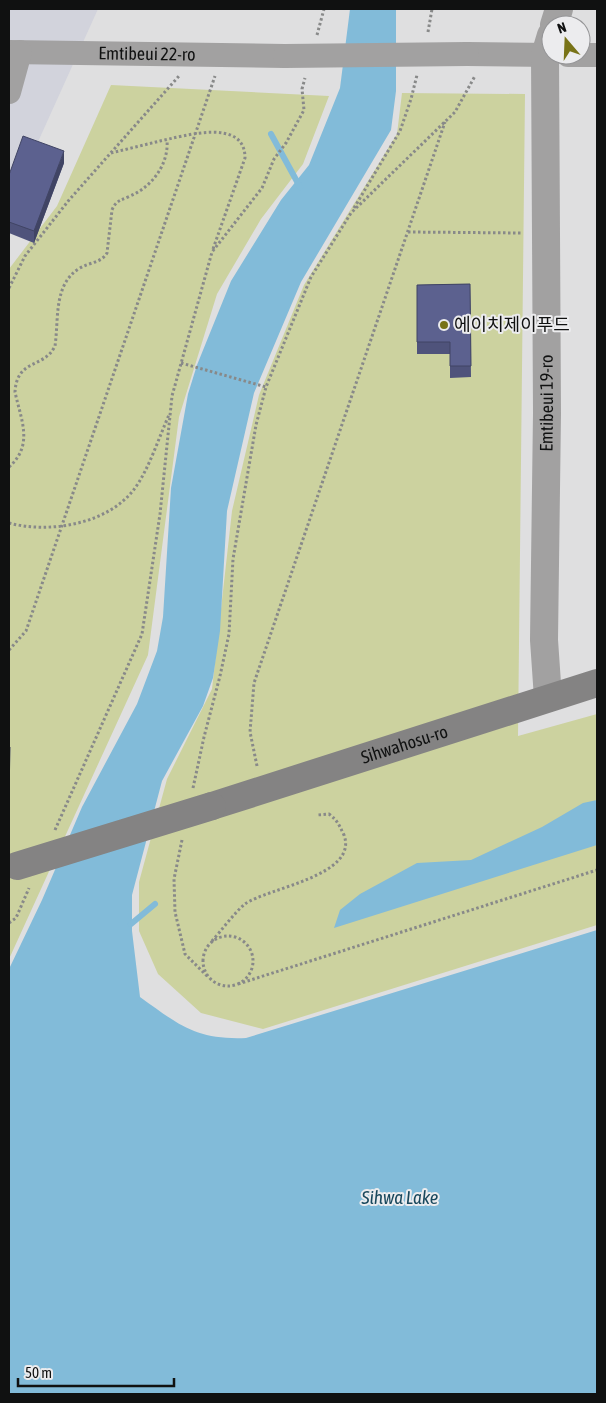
<svg xmlns="http://www.w3.org/2000/svg" width="606" height="1403" font-family="'Asap Condensed','Noto Sans KR',sans-serif">
<style>
.built{fill:#d2d3dc}
.green{fill:#ccd29f}
.water{fill:#82bbd9}
.lines{fill:none;stroke-linecap:round;stroke-linejoin:round}
.stream{stroke:#82bbd9;stroke-width:6}
.path{stroke:#888989;stroke-width:3;stroke-dasharray:2.5 2.5;stroke-linecap:butt}
.minor{stroke:#a2a1a1;stroke-width:24}
.tertiary{stroke:#a2a1a1;stroke-width:28}
.secondary{stroke:#848383;stroke-width:28}
.minor-bridge{stroke:#a2a1a1;stroke-width:24}
.secondary-bridge{stroke:#848383;stroke-width:28}
.wall{fill:#4f537b}
.shaded-wall{fill:#404464}
.building{fill:#5c618f;stroke:#404464}
.poi-dot{fill:#787317;stroke:#ececee;stroke-width:2}
.labels{text-anchor:middle;stroke-width:4;stroke-linejoin:round;paint-order:stroke}
.street-label{font-size:18px;fill:#101111;stroke:#ececee}
.poi-label{font-size:18px;fill:#101111;stroke:#ececee;text-anchor:start}
.water-label{font-size:19px;font-style:italic;fill:#19485d;stroke:#ececee}
</style>
<rect width="100%" height="100%" fill="#dfdfe0"/>
<path class="built" d="M9,9H98L9,206Z"/>
<path class="green" d="M111,85L329,96L303,164L261,219L217,294L179,417L148,655L9,959V269L57,206Z
M402,93L525,94L518,736L597,714V925L263,1029L201,1013L158,974L139,931V882L167,779L212,689L232,511L259,395L304,285L397,134Z"/>
<path class="water" d="M350,9H396V91L391,130L301,282L254,393L227,511L220,631L213,678L203,706L162,781L132,895V931L140,997C179,1025 196,1040 246,1038L597,930V1394H9V969L42,900L82,807L137,704L157,651L163,617L171,488L188,394L197,365L231,281L281,200L309,165L340,88Z
M597,800V845L334,928L340,910L360,894L417,863L471,860L542,827L583,803Z"/>
<g class="lines">
<path class="stream" d="M271,134L300,187
M131,924L155,904"/>
<path class="path" d="M428,32L432,9
M317,35L324,9
M111,153C127,149 144,145 160,141C184,136 245,117 245,158L213,249
M354,208L400,131L411,99L417,75
M408,232L522,233
M9,288L25,256L69,200L179,76
M181,363L266,387
M9,467C34,445 21,420 15,392C17,358 44,369 55,346C59,319 53,284 80,268C90,262 101,263 107,253L112,210C116,200 122,200 130,196C152,187 169,164 167,140
M9,523C50,534 109,524 135,488C149,469 159,437 169,415
M9,650L26,631L215,76
M257,766L250,732L254,683L445,122
M193,788L204,737L220,676L229,634L233,559L256,425L266,387L311,277L351,213L455,112L475,76
M55,830L142,634L160,514L172,396L212,252L262,188L274,159L286,143L304,110L302,89L305,78
M182,840L174,879L175,912L185,954L208,977
M9,923L16,918L29,888
M203 961a25 25 0 1 1 50 0a25 25 0 1 1-50 0Z
M212,941C221,931 235,912 245,904C267,888 359,876 344,835C339,825 338,821 329,814L317,815
M238,984L597,870"/>
<g class="minor">
<path id="s1" d="M9,52L285,56"/>
<path d="M467,54L551,55"/>
<path d="M568,55H597"/>
<path d="M9,92L20,52"/>
</g>
<g class="tertiary">
<path d="M554,25L559,9"/>
<path id="s2" d="M548,698L544,640L547,413L545,55L551,35"/>
</g>
<path class="secondary" id="s3" d="M212,806L597,683"/>
<path class="minor-bridge" d="M285,56L467,54"/>
<path class="secondary-bridge" d="M17,866L212,806"/>
</g>
<path class="wall" d="M64,163L34,243L9,233V175Z
M470,284L471,377L450,378V354H417V285Z"/>
<path class="shaded-wall" d="M64,151V163L34,243V231Z"/>
<path class="building" d="M23,136L64,151L34,231L9,222V175Z
M470,284L471,366H450V342H417V285Z
M9,747H10L9,794Z"/>
<circle class="poi-dot" cx="444" cy="325" r="5"/>
<g class="labels">
<g class="street-label">
<text dy="6" stroke="none"><textPath href="#s1" startOffset="138">Emtibeui 22-ro</textPath></text>
<text dy="6" stroke="none"><textPath href="#s2" startOffset="295">Emtibeui 19-ro</textPath></text>
<text dy="6" stroke="none"><textPath href="#s3" startOffset="202">Sihwahosu-ro</textPath></text>
</g>
<g class="poi-label">
<text x="454" y="331">에이치제이푸드</text>
</g>
<g class="water-label">
<text x="400" y="1204">Sihwa Lake</text>
</g>
</g>
<rect width="606" height="1403" fill="none" stroke="#101111" stroke-width="20"/>
<g transform="translate(566 40) rotate(341)"><circle r="24" fill="#ececee" stroke="#949496"/>
<path d="M0-4L9 19L0 12L-9 19Z" fill="#787317"/>
<text y="-8" font-size="14" font-weight="bold" text-anchor="middle" fill="#101111">N</text>
</g>
<path d="M18 1378v8h156v-8" fill="none" stroke="#101111" stroke-width="2.5"/>
<text x="25" y="1378" font-size="15" fill="#101111" stroke="#ececee" stroke-width="4" paint-order="stroke">50 m</text>
</svg>
